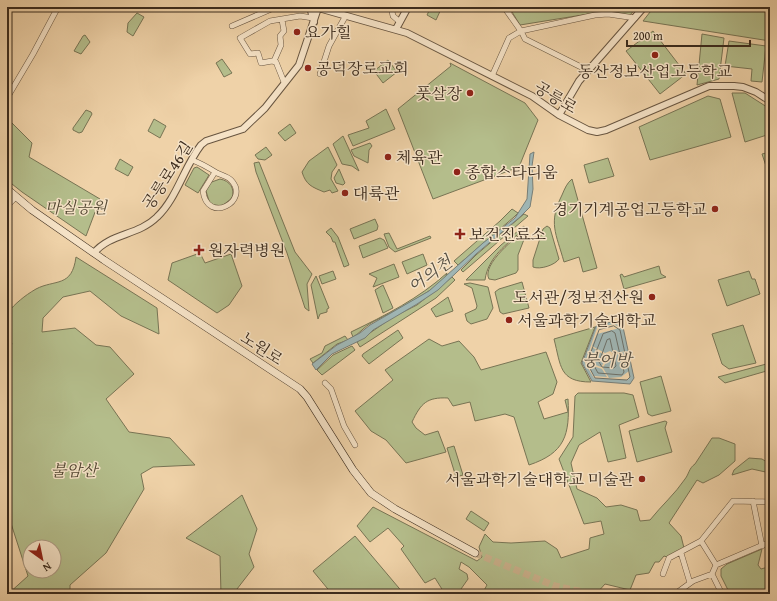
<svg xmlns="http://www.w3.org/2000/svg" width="777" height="601" font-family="'Gentium Book Plus','Noto Serif KR',serif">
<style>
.green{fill:#b4bd8b;stroke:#787454;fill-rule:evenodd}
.water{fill:#9fb5b3;stroke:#777e77}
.pier{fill:#efd2a8;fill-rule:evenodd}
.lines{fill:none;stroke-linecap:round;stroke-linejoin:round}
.shore{stroke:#6d7068;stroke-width:1}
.secondary-tunnel{stroke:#cbb18c;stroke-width:7;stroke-dasharray:7 3.5;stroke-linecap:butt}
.minor-casing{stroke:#685540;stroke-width:6}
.tertiary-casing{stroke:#685540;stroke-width:8}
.secondary-casing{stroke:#3b2b1d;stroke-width:8}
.minor{stroke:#f5e2c6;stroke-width:5}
.tertiary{stroke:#f5e2c6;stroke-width:6}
.secondary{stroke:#f5e2c6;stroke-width:7}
.poi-dot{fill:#8f2418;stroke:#f5e2c6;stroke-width:1.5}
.labels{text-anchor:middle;stroke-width:3;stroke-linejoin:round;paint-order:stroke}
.poi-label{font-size:16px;fill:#3b2b1d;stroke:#f5e2c6;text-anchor:start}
.street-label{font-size:16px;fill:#3b2b1d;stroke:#f5e2c6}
.park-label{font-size:16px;font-style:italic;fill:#534833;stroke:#f5e2c6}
.water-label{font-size:17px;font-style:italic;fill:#544e42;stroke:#f5e2c6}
</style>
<rect width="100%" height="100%" fill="#efd2a8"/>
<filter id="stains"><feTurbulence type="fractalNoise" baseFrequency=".005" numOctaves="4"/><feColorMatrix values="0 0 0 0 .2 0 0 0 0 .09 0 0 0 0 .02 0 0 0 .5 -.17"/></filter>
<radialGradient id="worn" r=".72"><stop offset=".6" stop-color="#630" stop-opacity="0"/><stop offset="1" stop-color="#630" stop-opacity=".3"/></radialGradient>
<path class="green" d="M431,7H442L436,20L427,15Z
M509,7H637L630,15L607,11L520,25Z
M654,7H770V41L643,21Z
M137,13L144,17L133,36L127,32L128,23Z
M653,31L686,74L660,94L626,51Z
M702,34L724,38L719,79L697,85Z
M85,35L90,42L81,54L74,51L83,36Z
M729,41L766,46L762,82L751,81L752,69L725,66Z
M222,59L232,73L224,77L216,63Z
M388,60L397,72L383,83L374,71Z
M450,63L525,103L538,120L519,167L433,199L398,109L451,66Z
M732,93H745L770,109V134L745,142Z
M708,96L720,99L731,137L650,160L639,127Z
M386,109L395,129L353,146L348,135L369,128L366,121Z
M86,110L91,112L92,114L82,132L79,133L73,130V128Z
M7,118L32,143L29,157L100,199L86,236L22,192L7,180Z
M154,119L166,126L160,138L148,131Z
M290,124L296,133L285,141L278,133Z
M343,136L359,171L352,166L342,164L333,144Z
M370,143L372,146L369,150L368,163L354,156L351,150Z
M266,147L272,155L265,160L258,159L255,155Z
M328,147L337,165L332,172L331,179L338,191L332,193L330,190L324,192C312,187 306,185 302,172L309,161Z
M770,152V178L762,154Z
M608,158L614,176L589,183L584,165Z
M120,159L133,167L128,176L115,169Z
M259,162L295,252L312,274L307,284L309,311L305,308L287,253L256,172L254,163Z
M197,167L209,175L198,193L185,185L194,168Z
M339,169L345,183L343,185L336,183L334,178Z
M220,179C230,181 235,188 232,198L222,206L210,204L206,191L209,183Z
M572,179L597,268L583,272L579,257L564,262C556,233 548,223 562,195C565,188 567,183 572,179Z
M512,209L518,213L514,217L458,265L454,261L500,221Z
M524,214L528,216L463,272L461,270L476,255Z
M375,219L378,226L377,230L354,239L350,229Z
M524,226V229C507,244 488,257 485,280H466L501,245Z
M547,226L550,228L559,259C555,265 540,270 533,267V260L543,229Z
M331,228L338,237L349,265L344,267L335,242H333L331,237L326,232Z
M528,229L518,255V270L516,273L495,280L489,279C481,265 517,235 528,229Z
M389,233L397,249L430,236L431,238L395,252L389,247L384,234Z
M380,238L384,240L388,248L363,258L359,246Z
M200,253L205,263L231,254L242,286L229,305L217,313L168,280L172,263Z
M423,254L427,265L407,274L402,262Z
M76,257L157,308L159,334L121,316L90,291L63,297L43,318L42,332L75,328L96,345L110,347L134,374L106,399L129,432L170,438L195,465L153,467L141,474L144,489L106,553L70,585V593L58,591L55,594H8L28,576L7,511V350L12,344L7,331V313C16,303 24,296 36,289C55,279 72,288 76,257ZM30,547H54V571H30Z
M394,264L399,277L373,287L377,278L369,274Z
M659,266L661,274L666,277L624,289L620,275L622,274L624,277Z
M333,271L336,279L322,284L319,276Z
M749,271L752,279H755L760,294L727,306L718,280Z
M447,273C445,287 386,315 371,323C364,327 360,333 353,337L351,332C386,315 418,299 447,273Z
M316,276L329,308L327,309V312L320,314L318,319L311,285Z
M452,277L455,280L436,298L360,347L357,342L393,317L417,305Z
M522,282L529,308L503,314L500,312L495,292L499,289Z
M470,283L488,287L493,308L487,319L471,324L467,321L465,314L476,309L477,306L472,288L464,284Z
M383,285L393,308L383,313L375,290Z
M448,297L453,311L436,317L431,309Z
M743,325L756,363L729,369L722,364L712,334Z
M595,327L581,363L591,382C559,382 561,366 554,339Z
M398,330L403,338L369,364L362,356L363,354Z
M345,336L348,340L337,344L313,363L310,359L322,353L325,346Z
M429,339L442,346L459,341L474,357L481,370L546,352L557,382L553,394L538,402L544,419L568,412L565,400L568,399C570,435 565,453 529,465L514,417L505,414L475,421L470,402L453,406L448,398C427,397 421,403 412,422L416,428L425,435L438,431L446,452L406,463L386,440L371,431L355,411L393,380L385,370Z
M352,346L355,350L322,375L317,370L333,355Z
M770,363V370L725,383L718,377Z
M661,376L671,411L652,416L648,414L640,382Z
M578,393H624L633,395L639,417L619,425L626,458L608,462L600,432L579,445L571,463L577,489L597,498L606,507L621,505L637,510L640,521L650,520C661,506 675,494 685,479C689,474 689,468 695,464L712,438H719L735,444V461L719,475L703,483L697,480L669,523L681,536L684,548L667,557L664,556L659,562H655L649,573L636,575L630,590L605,584L596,594H482L487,585L469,567L461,562L459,569L467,574L468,579L461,589L467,594H445L435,578L425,583L401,549L404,546L388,528L370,542L357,526L373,507L477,561L482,557L479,547L485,534L493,542L511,543L545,541L557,549L561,558L589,549L590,538L604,534L601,521L584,524L559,459L573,437L575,396Z
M665,421L667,422L665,428L672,452L637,462L629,431Z
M454,446L463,475L456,477L447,448Z
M749,458L762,459L770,464V473L752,469L732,475L734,470Z
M242,495L257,529L249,554L254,567L237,589L240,594H221L220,556L186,538Z
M471,511L489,523L484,531L466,519Z
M355,536L404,594H332L313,571Z
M762,549L758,565L761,569L768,567L770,570V594H730L721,576V569L727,564Z"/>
<path class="water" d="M534,152L532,166L533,189L530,207L520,217L476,254L438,290L417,304L373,330L365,338L332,354L316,370L312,364L337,345L360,333L370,325L429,291L483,243L515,218L527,199L530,154Z
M615,321L623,327L634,378L630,384L592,381L582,363L596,326Z"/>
<path class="pier" d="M614,324L620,328L597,334L592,346L605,353L610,351L613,353L627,351L613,355L610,360H607L603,368L609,378L621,377L629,371L630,377L628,380L594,378L585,363L597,328ZM592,347L604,355L606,359L601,367L593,364L588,359ZM593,366L602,369L607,377L594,376L590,369Z"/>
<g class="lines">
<path class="shore" d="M614,326L620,330L630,377L627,380L595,378L587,363L599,330Z
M612,331L615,333L624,372L622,375L598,373L592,362L603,334Z
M610,339L616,366L614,368L602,367L599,362L607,340Z"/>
<path class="secondary-tunnel" d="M475,553L555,586L593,594"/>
<g class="minor-casing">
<path id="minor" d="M391,7L393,16L400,22
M504,7L521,31L595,15L608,14L635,18
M232,26L276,7
M274,61L281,45L280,36L284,31L282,20
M320,74L329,46L345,17
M492,76L509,38L521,31L525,39L589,71
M284,82L276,62L272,61L261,63L258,53L250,54L240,38L270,21L300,16L313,18
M7,98L33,54L58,7
M192,160C201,163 209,168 217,173C221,175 227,176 231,180C251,201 207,225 203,191L215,172
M7,206L16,197
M325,383L331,389L344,426L355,445
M753,501L762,546
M701,541L716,565
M681,553L690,583
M716,565L770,542
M663,574L669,558L701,541L733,501L770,502
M712,574L722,594
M675,594L693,581L712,574L716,565"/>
</g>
<g class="tertiary-casing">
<path id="tertiary" d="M310,7L314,22
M315,7L407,33L532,96L559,115L588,130L597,132L606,130L709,86H734L743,87L756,92L770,101
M396,29L408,7
M559,115L579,81L644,7
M94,253C110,233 138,236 157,217C177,198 184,167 201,145L206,141L243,129L265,108L299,65L318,8"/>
</g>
<g class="secondary-casing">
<path id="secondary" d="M7,189L32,210L104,260L300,389L307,397L353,470L371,493L395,509L475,553"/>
</g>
<use href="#minor" class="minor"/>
<use href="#tertiary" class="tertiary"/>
<use href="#secondary" class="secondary"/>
</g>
<g class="poi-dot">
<circle cx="297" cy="32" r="4"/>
<circle cx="655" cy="55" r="4"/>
<circle cx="308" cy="68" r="4"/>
<circle cx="470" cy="93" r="4"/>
<circle cx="388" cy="157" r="4"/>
<circle cx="457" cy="172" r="4"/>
<circle cx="345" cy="193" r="4"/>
<circle cx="715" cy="209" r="4"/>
<path d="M458 228h4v4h4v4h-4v4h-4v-4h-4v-4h4z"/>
<path d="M197 244h4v4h4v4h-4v4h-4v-4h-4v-4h4z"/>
<circle cx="652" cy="297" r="4"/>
<circle cx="509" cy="320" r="4"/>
<circle cx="642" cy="479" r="4"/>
</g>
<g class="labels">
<g class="poi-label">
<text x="305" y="38">요가힐</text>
<text x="316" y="74">공덕장로교회</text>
<text x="655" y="77" text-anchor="middle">동산정보산업고등학교</text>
<text x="462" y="99" text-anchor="end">풋살장</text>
<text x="396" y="163">체육관</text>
<text x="465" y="178">종합스타디움</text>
<text x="353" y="199">대륙관</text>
<text x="707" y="215" text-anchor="end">경기기계공업고등학교</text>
<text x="469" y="240">보건진료소</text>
<text x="208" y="256">원자력병원</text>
<text x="644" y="303" text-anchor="end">도서관/정보전산원</text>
<text x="517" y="326">서울과학기술대학교</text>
<text x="634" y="485" text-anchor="end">서울과학기술대학교 미술관</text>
</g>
<g class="street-label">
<text transform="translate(556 97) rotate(31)" y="6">공릉로</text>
<text transform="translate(167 175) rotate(-57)" y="6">공릉로46길</text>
<text transform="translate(262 348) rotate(33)" y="6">노원로</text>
</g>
<g class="park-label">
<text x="76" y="213">마실공원</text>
<text x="74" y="476">불암산</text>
</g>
<g class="water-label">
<text transform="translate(430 274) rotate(-36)" y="6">어의천</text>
<text x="607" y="366">붕어방</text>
</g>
</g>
<rect width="777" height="601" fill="none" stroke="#efd2a8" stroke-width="24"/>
<rect x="8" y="8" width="761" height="585" fill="none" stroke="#3b2b1d" stroke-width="2"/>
<rect x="12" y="12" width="753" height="577" fill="none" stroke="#3b2b1d"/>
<g transform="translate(42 559) rotate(147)"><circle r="19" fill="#f5e2c6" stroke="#ab9982"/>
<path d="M0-3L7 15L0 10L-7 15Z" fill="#8f2418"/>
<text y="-6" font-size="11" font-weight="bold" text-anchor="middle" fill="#3b2b1d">N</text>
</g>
<path d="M627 40v6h123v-6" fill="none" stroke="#3b2b1d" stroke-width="2"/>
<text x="633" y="40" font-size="12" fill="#3b2b1d" stroke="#f5e2c6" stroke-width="3" paint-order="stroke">200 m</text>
<rect width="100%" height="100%" filter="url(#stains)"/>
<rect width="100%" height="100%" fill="url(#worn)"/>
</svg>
